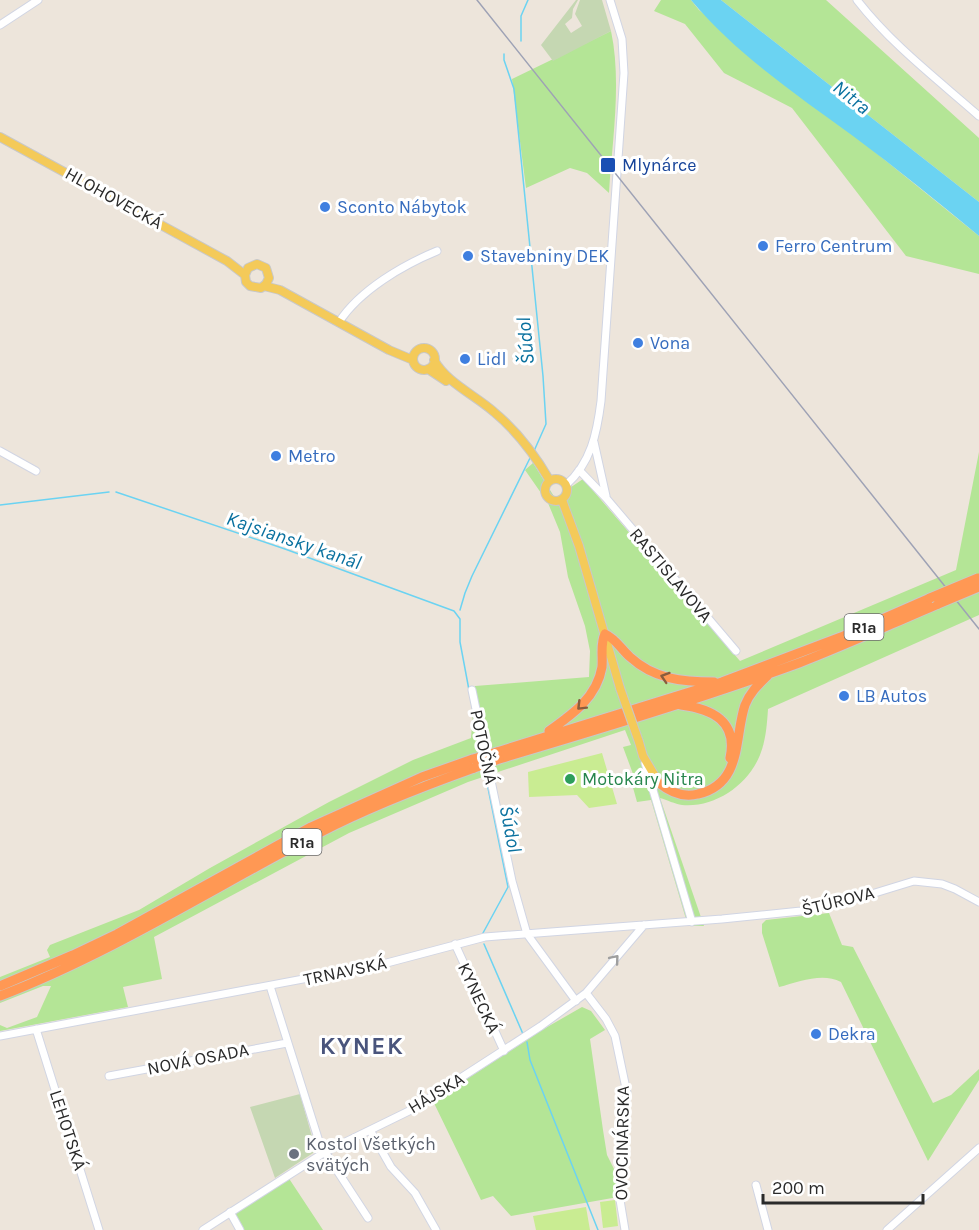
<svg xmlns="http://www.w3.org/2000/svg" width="979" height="1230" font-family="Karla,sans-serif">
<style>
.green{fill:#b4e596}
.cemetery{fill:#c5d7b2}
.pitch{fill:#c9ec92}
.water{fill:#6bd3f2}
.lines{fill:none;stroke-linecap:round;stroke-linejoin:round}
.stream{stroke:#6bd3f2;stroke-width:1.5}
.minor-casing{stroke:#d1d5e3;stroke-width:9}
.major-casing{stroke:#c8c8c8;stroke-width:10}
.highway-casing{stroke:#c8c8c8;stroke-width:11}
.minor{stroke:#fff;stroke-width:7}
.major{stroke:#f4ca59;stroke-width:8}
.highway{stroke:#ff9854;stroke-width:9}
.rail{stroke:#9ea2b5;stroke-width:1.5}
.major-bridge-casing{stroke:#c8c8c8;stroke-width:10;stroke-linecap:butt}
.highway-bridge-casing{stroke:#c8c8c8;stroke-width:11;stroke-linecap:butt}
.major-bridge{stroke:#f4ca59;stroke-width:8}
.highway-bridge{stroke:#ff9854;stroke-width:9}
.oneway{stroke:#8a5c3d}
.oneway2{stroke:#9f9f9f}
.transit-dot{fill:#1a4fb4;stroke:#fff;stroke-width:2}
.shop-dot{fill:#3f7fe0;stroke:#fff;stroke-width:2}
.leisure-dot{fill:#2e9e5b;stroke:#fff;stroke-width:2}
.worship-dot{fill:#6b7280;stroke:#fff;stroke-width:2}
.labels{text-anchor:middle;stroke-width:6;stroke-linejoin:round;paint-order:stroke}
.shield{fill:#fff;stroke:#6a6a6a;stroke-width:1.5}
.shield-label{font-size:16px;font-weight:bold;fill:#2a2a2a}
.transit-label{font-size:18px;fill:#164399;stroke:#fff;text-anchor:start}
.street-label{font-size:18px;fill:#2a2a2a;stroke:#fff}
.shop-label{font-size:18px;fill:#366cbe;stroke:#fff;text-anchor:start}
.leisure-label{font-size:18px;fill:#27864d;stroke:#fff;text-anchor:start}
.worship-label{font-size:18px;fill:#5b616d;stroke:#fff;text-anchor:start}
.water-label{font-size:20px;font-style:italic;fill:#0a719f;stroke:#fff}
.district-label{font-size:24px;font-weight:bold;letter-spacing:1.5px;fill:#49547c;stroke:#fff}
</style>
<rect width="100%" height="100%" fill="#ede5db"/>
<path class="green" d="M661,0H691L699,10L979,236V274L906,256L792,108L724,73L685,24L654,11Z
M721,0H826L979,138V202Z
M611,31C622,82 612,142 609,193L587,173L570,168L526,188L512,79Z
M979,452V615L768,709C767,724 766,740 760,755C748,785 715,808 682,805C675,804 667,800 660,798L704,926H688L651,800L637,802L632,784L636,782L623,747L631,745L625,730L468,782L349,833L154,937L162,979L123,987L128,1007L0,1031V1025L7,1028L37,1017L51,986H43L0,1003V977L50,957L47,950L50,945L139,910L210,868L329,802L413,760L471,738L475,686L589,677L590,651L585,626L568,577L560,532L548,503L525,470L533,463L555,498L583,479L740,661L956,570Z
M829,913L842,945L853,947L933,1103L951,1095L979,1069V1080L928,1161L841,982C822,972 799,982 779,987L762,933V924L766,920Z
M582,1007L591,1011L605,1030L590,1039L603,1130L607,1155L616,1173L618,1197L511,1216L493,1196L481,1200L433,1101L542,1030Z
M288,1177L323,1230H244L233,1212Z"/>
<path class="cemetery" d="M576,0H578L573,9L572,18L565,24L571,33L582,26L575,14L580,0H602L611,31L553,61L541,45Z
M300,1094L316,1151L275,1178L250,1107Z"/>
<path class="pitch" d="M602,753L617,804L589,808L577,795L529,797L528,772Z
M615,1200L618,1226L603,1228L600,1202Z
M586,1207L590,1230H536L533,1216Z"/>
<path class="water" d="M691,0H721L979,202V236C938,202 896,168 853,136C797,95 736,54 691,0Z"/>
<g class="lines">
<path class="stream" d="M521,41V16L528,0
M504,54V60L514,89L543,376L546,424L534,451
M116,492L285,549L454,611L460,619V642L469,690
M0,505L109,492
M460,610L465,593L472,576L530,458
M473,710L481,752
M483,933L508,887L484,768
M484,944L523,1034
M527,1042L530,1060L598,1230"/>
<g class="minor-casing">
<path id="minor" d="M857,0C891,44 937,79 979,116
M0,25L38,0
M339,322C360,290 403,265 437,251
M594,442L606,496
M0,451L36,471
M579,470L606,498L736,651
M566,485C591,463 597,433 601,401L624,73L622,39L610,0
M472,690L512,881L527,934L576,1001
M645,763L692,922
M455,944L504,1051
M270,986L323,1154
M586,993L606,1019L615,1036L627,1093L622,1137L620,1200L625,1230
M36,1029L99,1230
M0,1036L383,964L485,937L722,919L801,911L852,900L914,881L942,884L955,889L979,902
M109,1076L287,1043
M370,1130L391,1167L415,1193L436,1230
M325,1152L368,1218
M756,1185L768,1230
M230,1212L240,1230
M203,1230L325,1152L411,1110L541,1026L586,993L644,925
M887,1230L979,1148"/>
</g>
<g class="major-casing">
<path id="major" d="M0,137L227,261L245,275L246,282L250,286L261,288L266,284L269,278L266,268L257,264L248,268L245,275
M264,286L280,290L389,350L413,360
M413 359a11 11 0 1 1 22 0a11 11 0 1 1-22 0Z
M434,360C447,383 475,395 494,412C517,431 535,455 550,481
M428,369L446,381
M545 490a11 11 0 1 1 22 0a11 11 0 1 1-22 0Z
M562,500L579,546L620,688
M639,742L643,756L659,783"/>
</g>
<g class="highway-casing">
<path id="highway" d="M681,705C712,709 738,721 730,758
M549,731C573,714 597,697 602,667C603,655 600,644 605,634C616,639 621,649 630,657C654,679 682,682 714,682
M497,752L722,682L841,637L930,598
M499,759C600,729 700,699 799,663C846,645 891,624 938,604
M659,783C670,792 683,798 698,794C743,784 734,737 745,705C750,692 759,684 768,675
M0,986L73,955L117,934L311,827L422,777L473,759
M0,996C112,953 213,888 319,833C369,807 421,787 474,768"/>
</g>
<use href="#minor" class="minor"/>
<use href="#major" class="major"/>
<use href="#highway" class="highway"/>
<path class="rail" d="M477,0L979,629"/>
<g class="major-bridge-casing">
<path id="major-bridge" d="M620,688L639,742"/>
</g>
<g class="highway-bridge-casing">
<path id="highway-bridge" d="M930,598L978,578
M938,604L979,587
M473,759L497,752
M474,768L499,759"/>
</g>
<use href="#major-bridge" class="major-bridge"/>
<use href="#highway-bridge" class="highway-bridge"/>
</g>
<defs><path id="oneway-chevron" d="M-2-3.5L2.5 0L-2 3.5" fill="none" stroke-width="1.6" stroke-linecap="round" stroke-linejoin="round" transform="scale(1.5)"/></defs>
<g class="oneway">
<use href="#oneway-chevron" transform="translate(665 677) rotate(-162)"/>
<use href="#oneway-chevron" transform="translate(581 706) rotate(135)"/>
</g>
<use class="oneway2" href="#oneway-chevron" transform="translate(615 959) rotate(-50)"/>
<rect class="transit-dot" x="600" y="157" width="16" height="16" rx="3"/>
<g class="shop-dot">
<circle cx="325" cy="207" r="6"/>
<circle cx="763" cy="246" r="6"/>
<circle cx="468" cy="256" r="6"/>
<circle cx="638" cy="343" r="6"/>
<circle cx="465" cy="359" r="6"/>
<circle cx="276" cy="456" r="6"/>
<circle cx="844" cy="696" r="6"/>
<circle cx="816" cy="1034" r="6"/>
</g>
<circle class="leisure-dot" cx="570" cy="779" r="6"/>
<circle class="worship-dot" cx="294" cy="1154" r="6"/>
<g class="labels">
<g class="shield">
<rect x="844.5" y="614" width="39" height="26" rx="4.5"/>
<rect x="282.5" y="829" width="39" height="26" rx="4.5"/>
</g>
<g class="shield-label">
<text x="864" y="633">R1a</text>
<text x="302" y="848">R1a</text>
</g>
<g class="transit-label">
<text x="622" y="171">Mlynárce</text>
</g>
<g class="street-label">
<text transform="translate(114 198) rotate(29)" y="6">HLOHOVECKÁ</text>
<text transform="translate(671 575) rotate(50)" y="6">RASTISLAVOVA</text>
<text transform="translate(484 747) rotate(78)" y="6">POTOČNÁ</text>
<text transform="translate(838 901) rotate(-14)" y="6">ŠTÚROVA</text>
<text transform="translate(345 971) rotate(-12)" y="6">TRNAVSKÁ</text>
<text transform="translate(479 998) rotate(65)" y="6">KYNECKÁ</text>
<text transform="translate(198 1059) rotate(-11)" y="6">NOVÁ OSADA</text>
<text transform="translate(436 1093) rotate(-31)" y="6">HÁJSKA</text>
<text transform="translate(68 1130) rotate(72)" y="6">LEHOTSKÁ</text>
<text transform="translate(622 1143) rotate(-89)" y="6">OVOCINÁRSKA</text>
</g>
<g class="shop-label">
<text x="337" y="213">Sconto Nábytok</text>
<text x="775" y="252">Ferro Centrum</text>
<text x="480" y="262">Stavebniny DEK</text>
<text x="650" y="349">Vona</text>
<text x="477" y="365">Lidl</text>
<text x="288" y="462">Metro</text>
<text x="856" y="702">LB Autos</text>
<text x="828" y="1040">Dekra</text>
</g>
<g class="leisure-label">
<text x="582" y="785">Motokáry Nitra</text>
</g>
<g class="worship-label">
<text x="306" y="1150">Kostol Všetkých<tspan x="306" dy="21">svätých</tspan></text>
</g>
<g class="water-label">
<text transform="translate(852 97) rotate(39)" y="7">Nitra</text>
<text transform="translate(525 341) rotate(-95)" y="7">Šúdol</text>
<text transform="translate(294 540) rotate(19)" y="7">Kajsiansky kanál</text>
<text transform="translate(511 829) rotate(79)" y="7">Šúdol</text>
</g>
<g class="district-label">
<text x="362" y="1054">KYNEK</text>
</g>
</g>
<path d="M763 1194v9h160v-9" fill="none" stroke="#2a2a2a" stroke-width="3"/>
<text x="772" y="1194" font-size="18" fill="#2a2a2a" stroke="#ffffff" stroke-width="4.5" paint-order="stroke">200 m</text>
</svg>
